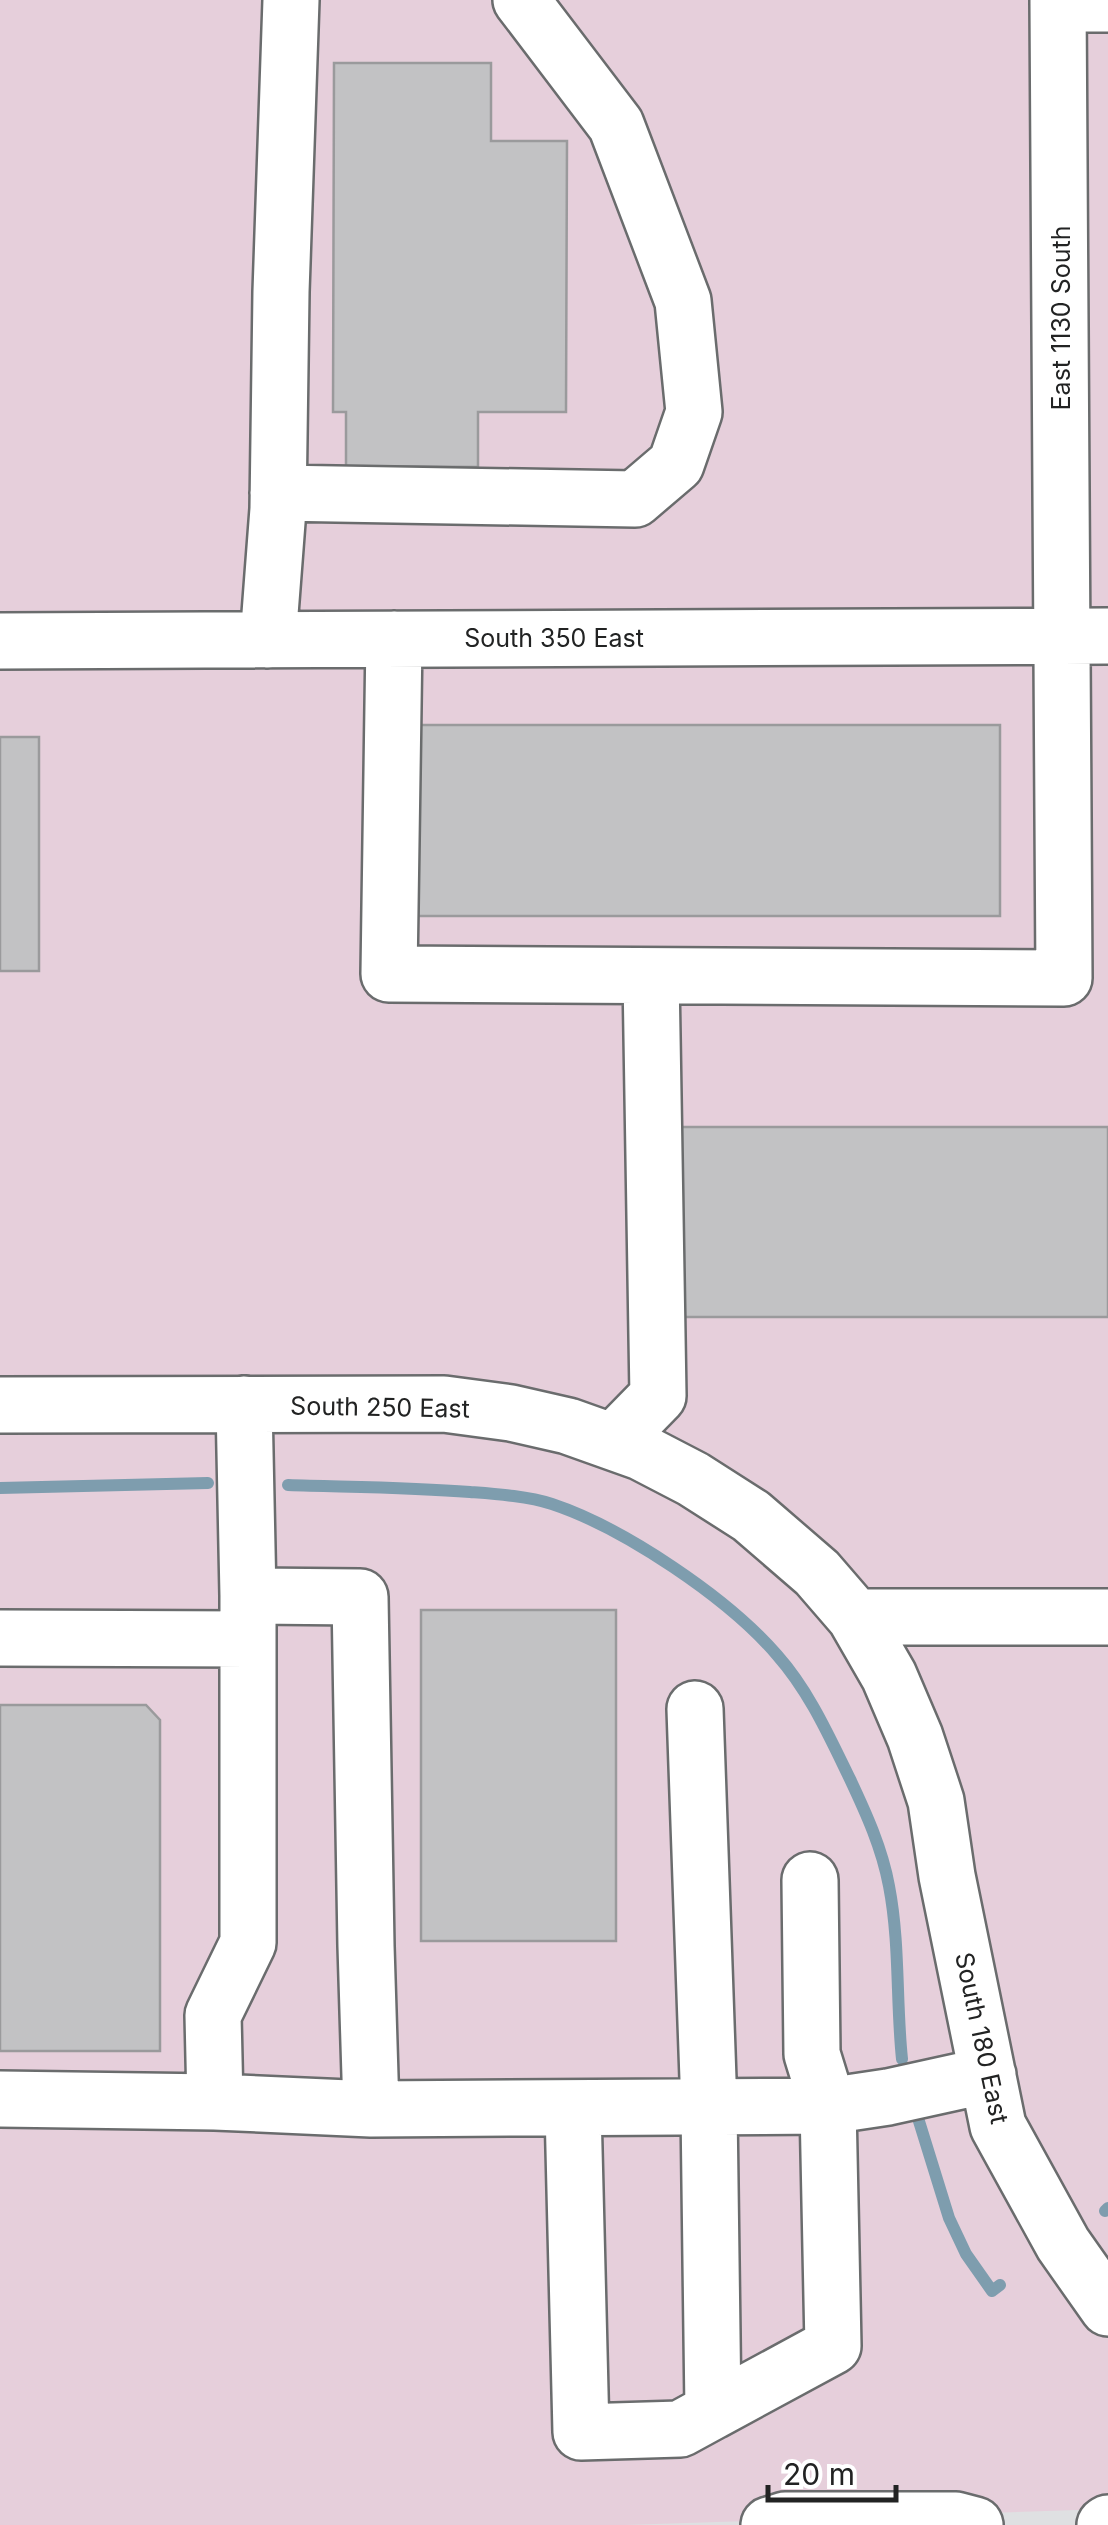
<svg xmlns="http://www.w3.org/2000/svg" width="1108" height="2525" font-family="Inter,sans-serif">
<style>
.industrial{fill:#e6cfdb}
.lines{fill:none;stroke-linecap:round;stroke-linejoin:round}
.stream{stroke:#7e9dae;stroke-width:12}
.building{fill:#c2c2c4;stroke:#9a9a9c;stroke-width:2.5}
.minor-casing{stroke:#6a6c6d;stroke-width:60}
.minor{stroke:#fff;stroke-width:55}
.labels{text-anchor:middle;stroke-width:10;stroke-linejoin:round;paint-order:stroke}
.street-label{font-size:25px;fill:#222323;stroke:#fff}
</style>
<rect width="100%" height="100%" fill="#dfe0e2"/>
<path class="industrial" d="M0,0H1108V2509L625,2525H0Z"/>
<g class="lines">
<path class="stream" d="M288,1485C348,1487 409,1487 470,1492C496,1494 527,1496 552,1504C624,1528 728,1598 777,1655C809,1691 829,1736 850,1779C866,1813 882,1848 889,1886C900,1943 896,2002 902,2059
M0,1488L208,1483
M918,2118L949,2218L966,2254L992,2291L1000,2285
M1105,2211L1108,2208"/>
</g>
<path class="building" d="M334,63H491V141H567L566,412H478V467L346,466V412H333Z
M414,725H1000V916H414Z
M0,737H39V971H0Z
M674,1127H1108V1317H674Z
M421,1610H616V1941H421Z
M0,1705H146L160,1720V2051H0Z"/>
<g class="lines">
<g class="minor-casing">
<path id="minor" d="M1058,4H1108
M278,493L635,499L676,464L694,412L683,301L616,125L521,0
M394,639L389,974L1064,978L1058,0
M268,640L278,509L281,292L291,0
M0,641L1108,636
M0,1405L444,1404L511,1413L568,1426L641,1452L693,1479L751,1516L817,1573L855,1617L889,1676L915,1737L936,1801L947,1876L998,2126L1063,2244L1108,2308
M613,1442L658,1396L651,976
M248,1596L360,1597L366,1946L371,2109
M855,1617H1108
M0,1638L248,1639
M0,2099L215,2102L213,2015L248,1943V1596L244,1404
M215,2102L371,2109L828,2106L888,2097L988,2075
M573,2109L581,2432L680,2429L713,2411L709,2108L695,1709
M713,2411L833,2346L828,2106L812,2054L810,1880
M769,2525L785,2520H956L975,2525
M1105,2525L1108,2523"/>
</g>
<use href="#minor" class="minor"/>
</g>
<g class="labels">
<g class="street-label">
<text transform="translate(1061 318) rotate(-90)" y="9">East 1130 South</text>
<text x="554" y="647">South 350 East</text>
<text transform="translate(380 1407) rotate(1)" y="9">South 250 East</text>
<text transform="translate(982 2038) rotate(78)" y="9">South 180 East</text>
</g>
</g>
<path d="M768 2485v15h128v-15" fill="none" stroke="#222323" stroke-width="5"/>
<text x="783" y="2485" font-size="30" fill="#222323" stroke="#ffffff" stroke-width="8" paint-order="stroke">20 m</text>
</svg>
